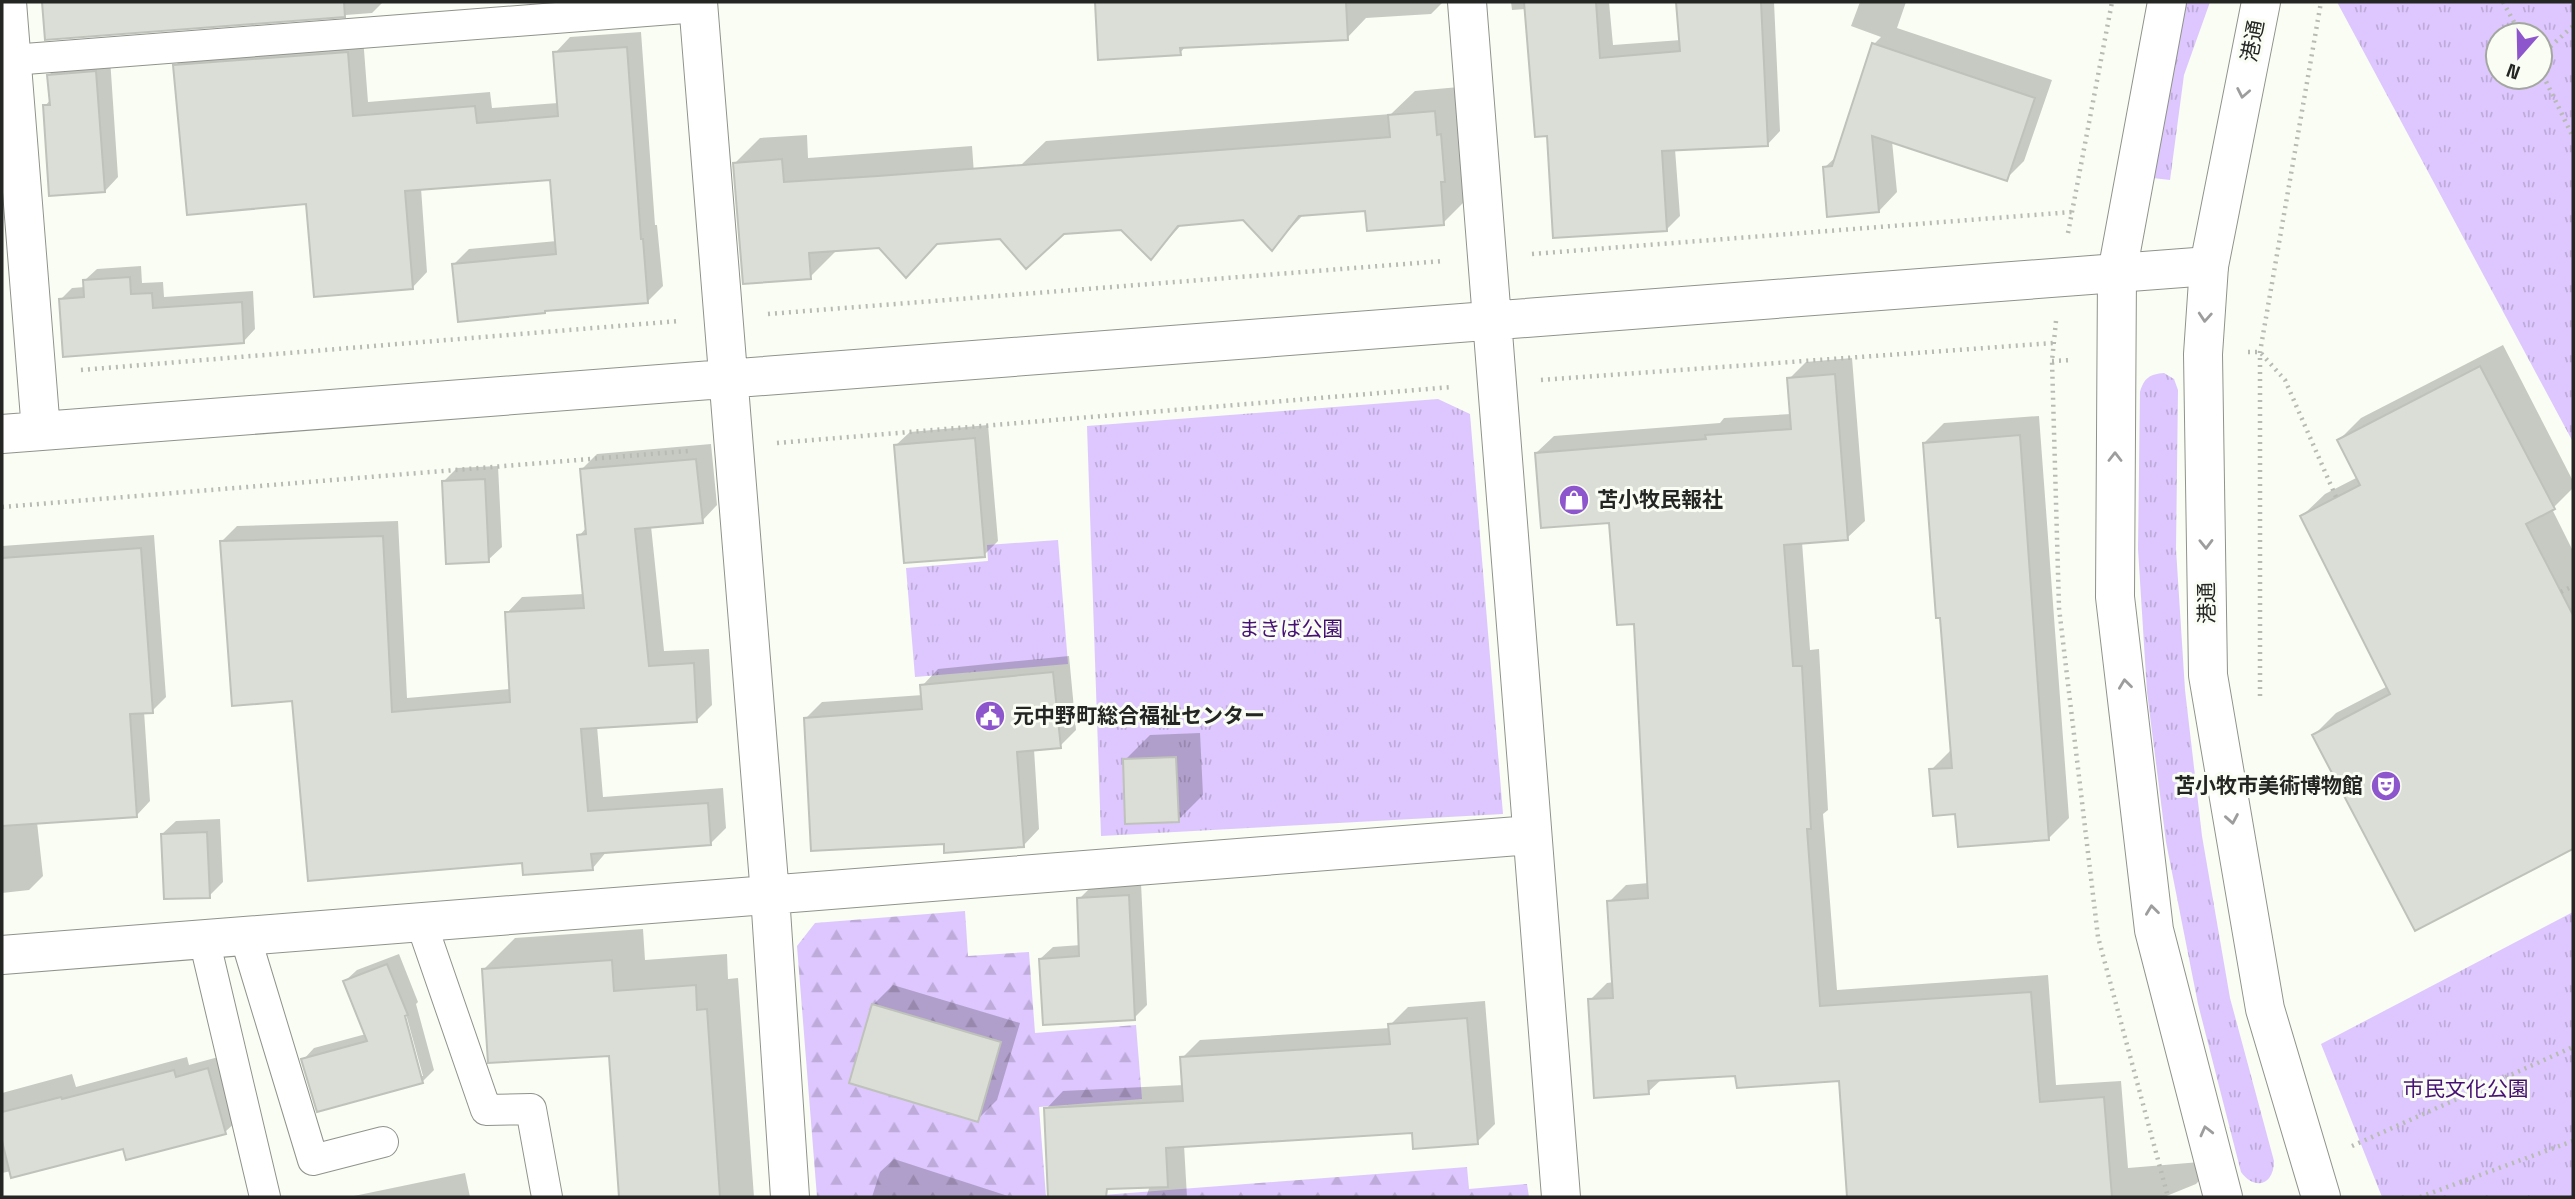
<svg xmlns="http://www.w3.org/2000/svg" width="2575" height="1199" font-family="'Space Grotesk','Noto Sans JP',sans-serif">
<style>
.grass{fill:url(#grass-tufts);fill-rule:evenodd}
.forest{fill:url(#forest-firs)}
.shadow{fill:#0003;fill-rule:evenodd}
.building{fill:#daded6;stroke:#bec2ba;stroke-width:2}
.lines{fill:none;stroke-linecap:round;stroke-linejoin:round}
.lane-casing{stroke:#8f938b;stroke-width:32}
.street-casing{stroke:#8f938b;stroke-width:40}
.secondary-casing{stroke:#8f938b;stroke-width:40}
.path{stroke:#b7bbb4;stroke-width:4.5;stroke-dasharray:2 5;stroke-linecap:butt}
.lane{stroke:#fff;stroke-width:30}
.street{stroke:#fff;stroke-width:38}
.secondary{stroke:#fff;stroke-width:38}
.oneway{stroke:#9c9d9c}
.labels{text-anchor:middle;stroke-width:6;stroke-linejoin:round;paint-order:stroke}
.street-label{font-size:21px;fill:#242623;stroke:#f9fdf4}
.poi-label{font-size:21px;font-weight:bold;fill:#242623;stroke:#f9fdf4;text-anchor:start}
.park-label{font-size:21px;fill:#471075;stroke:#f9fdf4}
</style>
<defs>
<pattern id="grass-tufts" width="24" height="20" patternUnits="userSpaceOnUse" patternTransform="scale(1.75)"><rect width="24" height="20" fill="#ddc7fe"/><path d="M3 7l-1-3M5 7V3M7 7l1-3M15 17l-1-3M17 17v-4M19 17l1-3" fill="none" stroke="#beabd9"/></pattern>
<pattern id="forest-firs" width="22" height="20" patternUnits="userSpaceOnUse" patternTransform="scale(1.75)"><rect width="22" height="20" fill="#ddc7fe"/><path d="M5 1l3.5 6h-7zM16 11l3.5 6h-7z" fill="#beabd9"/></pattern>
</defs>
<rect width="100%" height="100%" fill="#f9fdf4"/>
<path class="grass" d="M2184,2H2210L2184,75L2170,180L2153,178Z
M2337,2H2573V442ZM2540,35V77H2498V35Z
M2164,373L2174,379L2178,390L2176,549L2185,690L2202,836L2230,998L2274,1161C2274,1185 2255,1191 2241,1172L2198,1004L2166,842L2147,692L2138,549L2140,392C2144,378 2150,374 2164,373Z
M1438,399L1470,414L1503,814L1101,836L1087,426Z
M1058,540L1068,664L915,677L906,568L988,561L987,545Z
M2573,912V1197H2382L2321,1044Z"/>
<path class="forest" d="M965,911L968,956L1029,952L1035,1033L1136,1025L1142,1099L1039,1107L1046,1197H817L797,946L815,923Z
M1467,1167L1469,1189L1527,1184L1529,1197H1077Z"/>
<path class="shadow" d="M43,2H383L372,13L46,38Z
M1096,2H1443L1431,14L1366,18L1347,38L1186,46L1180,53L1100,58Z
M1511,2H1609L1613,45L1681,40L1678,2H1774L1780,131L1767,145L1675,149L1680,216L1666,230L1548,135L1526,9L1512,10Z
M1860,2H1906L1897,28L2052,80L2024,161L2006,179L1892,141L1897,192L1879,211L1824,168L1838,155L1874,44L1881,37L1851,26Z
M641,32L655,225H657L663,286L648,301L454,264L469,249L557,241L552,178L421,188L427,272L412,288L308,202L175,66L190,51L363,37L368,102L490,92L492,108L558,103L555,53L570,37Z
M110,58L118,177L105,191L45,106L51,99L49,75L63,62Z
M1459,87L1468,198L1443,223L1367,209L1304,214L1272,248L1244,219L1183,223L1151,258L1122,228L1021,165L1046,141L1391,114L1415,91Z
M807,135L808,158L972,146L977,216L880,246L835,249V252L810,277L735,163L760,138Z
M141,266L142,283L163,282L164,297L253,291L255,329L244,341L61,299L72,288L85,287V280L97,269Z
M2503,345L2573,481V488L2552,509L2573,551V847L2415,929L2314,735L2336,713L2388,686L2302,516L2325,494L2358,477L2339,440L2361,418Z
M1852,358L1865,521L1847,538L1802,542L1810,650L1819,649L1828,810L1823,814L1837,990L2048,975L2056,1085L2121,1081L2128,1168L2212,1161L2213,1166L2196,1184L2164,1197H2056V1195L1848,1197L1840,1079L1737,1074L1662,1079L1648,1092L1590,1000L1607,983L1614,982L1609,902L1626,885L1649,883L1636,622L1611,521L1536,453L1554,436L1720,423L1724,418L1791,414L1789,379L1806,362Z
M2039,416L2069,818L2049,838L1957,812L1931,770L1952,749L1924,443L1944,423Z
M988,425L998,541L984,555L896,445L910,432Z
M711,444L717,505L702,521L651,526L664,651L709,649L712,705L696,721L597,726L603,797L723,788L726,828L710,844L607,851L592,869L524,862L293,700L222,541L237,526L398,521L407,698L511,689L507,613L522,597L584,594L579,536L587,527L581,470L597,454Z
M498,466L502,547L488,560L444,481L457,468Z
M154,535L166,697L152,711H144L150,801L137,815L37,822L43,876L29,890L2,893V546Z
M1069,656L1076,730L1060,746L1034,749L1039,829L1023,846L945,842L806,718L822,702L923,695L922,686L938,669Z
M1200,733L1203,795L1178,820L1125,760L1150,735Z
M220,819L223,882L209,896L162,834L176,821Z
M1141,883L1147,1005L1134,1018L1040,959L1053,947L1081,945L1079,899L1092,886Z
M643,929L645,960L727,954L728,979L738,978L754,1197H621L610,1054L483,970L515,938Z
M399,954L418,1002L416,1004L434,1070L422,1082L303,1060L314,1048L366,1034L345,981L357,970ZM404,1007L423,1076H420L401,1008Z
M893,985L1020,1023L997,1100L977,1120L873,1005Z
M1485,1001L1495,1124L1477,1142L1414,1131L1184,1145L1187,1197H1146L1150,1186L1046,1109L1063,1091L1184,1085L1182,1058L1200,1040L1390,1028V1025L1408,1007Z
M222,1056L239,1119L225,1132L125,1147L2,1173V1093L72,1074L76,1087L187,1057L189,1065Z
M894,1159L1011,1197H872L880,1172Z
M465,1173L470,1197H349Z"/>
<path class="building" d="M42,2H344L345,17L45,40Z
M1095,2H1346L1348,40L1180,48L1181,55L1098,60Z
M1524,2H1596L1600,58L1680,51L1676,2H1761L1768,146L1662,151L1667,231L1553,238L1547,136L1535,137Z
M1872,43L2035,98L2007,181L1872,136L1879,212L1827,217L1823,167L1832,166Z
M627,47L641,239H643L648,303L545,311V313L458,322L452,264L556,254L550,180L405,191L413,289L314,297L306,204L187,215L173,65L348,52L353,116L475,106L477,123L558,116L553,52Z
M96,71L105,192L49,196L43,105H50L47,75Z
M1435,111L1437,135L1441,134L1445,182H1441L1444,225L1367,231L1365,211L1299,216L1272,251L1243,220L1178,226L1151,260L1121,230L1064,234L1026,269L1000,239L937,244L906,278L879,248L809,253L811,279L743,284L733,163L782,159L784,182L878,176L1390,137L1388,115Z
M130,277L131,294L152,293L153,308L242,302L244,343L63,357L59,299L84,297L83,280Z
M2480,366L2555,509L2526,524L2573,615V849L2415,931L2312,735L2390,694L2300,516L2360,485L2337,440Z
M1835,374L1848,540L1784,545L1793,666H1802L1811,829H1807L1820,1006L2031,992L2040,1102L2104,1097L2112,1197H1847L1839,1081L1737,1088L1735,1076L1648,1081L1649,1094L1594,1098L1588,999L1613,998L1607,901L1648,898L1634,624L1617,625L1609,523L1541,528L1535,453L1706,439L1705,435L1791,429L1787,378Z
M2020,435L2049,840L1958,847L1955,814L1933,816L1929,769L1952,768L1940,618H1936L1923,443Z
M975,438L985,557L904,563L894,445Z
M696,459L703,523L635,529L649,666L694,663L697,722L581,729L588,811L708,803L711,845L591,854L593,870L523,875L522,863L308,881L292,701L232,706L220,541L383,536L392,712L510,702L505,612L584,608L577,535L586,534L580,469Z
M485,479L489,562L446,564L442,481Z
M141,548L153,713L130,714L137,817L2,826V558Z
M1053,672L1061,748L1017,752L1024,847L944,853V844L811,851L804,718L922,709L920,685Z
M1176,757L1179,822L1125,824L1123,759Z
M207,832L210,898L164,899L161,834Z
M1129,895L1135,1020L1043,1025L1039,959L1079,956L1077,898Z
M612,960L614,991L696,985L697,1010L707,1009L720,1197H619L609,1056L488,1063L482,969Z
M387,964L408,1015L405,1016L423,1083L317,1112L301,1059L367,1041L343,981Z
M872,1004L1001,1042L978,1122L849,1083Z
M1467,1018L1478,1144L1413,1149L1412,1133L1166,1148L1168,1187L1107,1189L1106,1197H1048L1044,1108L1183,1101L1180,1057L1390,1044L1388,1024Z
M208,1068L226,1134L126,1160L123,1149L11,1178L2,1141V1112L61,1097L62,1099L174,1070L176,1077Z"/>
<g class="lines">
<g class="lane-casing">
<path id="lane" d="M12,60L698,7
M421,922L486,1110L531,1109L547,1197
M245,936L313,1160L383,1142
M204,939L265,1197"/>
</g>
<g class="street-casing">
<path id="street" d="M7,2L41,431
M698,2L770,895L790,1197
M1467,2L1561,1197
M2,434L2209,266
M2,955L1531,835"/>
</g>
<g class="secondary-casing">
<path id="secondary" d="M2167,2L2117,273L2115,597L2154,930L2223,1197
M2261,2L2209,266L2203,354L2208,675L2265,1009L2321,1197"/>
</g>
<path class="path" d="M2503,2L2521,35
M2540,56L2573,26
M2540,69L2573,137
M2068,233L2112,2
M1532,254L2072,212
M768,314L1443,261
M2056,321L2052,361L2059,608L2098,937L2168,1197
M2248,352H2260L2285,380L2336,497
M2052,361L2072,360
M81,370L679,321
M1541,380L2054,343
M777,443L1452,387
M2,507L688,451
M2561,592L2573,586
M2260,696V352L2321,2
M2352,1146L2573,1047
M2420,1197L2573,1141"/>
<use href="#lane" class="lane"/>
<use href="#street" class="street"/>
<use href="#secondary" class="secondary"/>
</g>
<defs><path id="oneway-chevron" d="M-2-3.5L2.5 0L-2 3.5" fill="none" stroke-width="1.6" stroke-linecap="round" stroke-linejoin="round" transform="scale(1.75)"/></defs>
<g class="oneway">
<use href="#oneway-chevron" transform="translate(2243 93) rotate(101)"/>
<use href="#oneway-chevron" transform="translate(2205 317) rotate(94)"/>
<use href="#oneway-chevron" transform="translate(2115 457) rotate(-90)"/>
<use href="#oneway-chevron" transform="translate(2206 544) rotate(89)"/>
<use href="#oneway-chevron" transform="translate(2125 684) rotate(-97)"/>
<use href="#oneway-chevron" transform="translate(2232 819) rotate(80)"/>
<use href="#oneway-chevron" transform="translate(2152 910) rotate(-97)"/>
<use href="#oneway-chevron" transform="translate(2206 1131) rotate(-104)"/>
</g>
<defs>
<g id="shop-disc" transform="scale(1.575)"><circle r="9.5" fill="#8e56cd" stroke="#f9fdf4"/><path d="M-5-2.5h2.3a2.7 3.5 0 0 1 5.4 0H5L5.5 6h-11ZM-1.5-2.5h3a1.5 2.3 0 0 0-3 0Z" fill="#fff"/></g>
<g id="civic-disc" transform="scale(1.575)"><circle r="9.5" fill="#8e56cd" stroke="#f9fdf4"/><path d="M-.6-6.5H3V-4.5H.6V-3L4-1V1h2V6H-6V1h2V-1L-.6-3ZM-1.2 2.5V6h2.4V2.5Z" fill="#fff"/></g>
<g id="theatre-disc" transform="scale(1.575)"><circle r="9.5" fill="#8e56cd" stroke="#f9fdf4"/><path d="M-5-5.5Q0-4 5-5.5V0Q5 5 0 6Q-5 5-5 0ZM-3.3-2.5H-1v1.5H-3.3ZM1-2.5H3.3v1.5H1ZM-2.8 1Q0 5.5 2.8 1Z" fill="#fff"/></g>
</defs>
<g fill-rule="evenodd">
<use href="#shop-disc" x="1574" y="500"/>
<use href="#civic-disc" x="990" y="716"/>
<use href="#theatre-disc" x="2386" y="786"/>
</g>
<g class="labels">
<g class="street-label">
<text transform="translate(2253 41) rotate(-79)" y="7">港通</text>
<text transform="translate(2207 603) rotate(-91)" y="7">港通</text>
</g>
<g class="poi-label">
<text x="1597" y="507">苫小牧民報社</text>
<text x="1013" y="723">元中野町総合福祉センター</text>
<text x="2363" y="793" text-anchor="end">苫小牧市美術博物館</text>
</g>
<g class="park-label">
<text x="1291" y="636">まきば公園</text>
<text x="2466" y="1096">市民文化公園</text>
</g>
</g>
<rect width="2575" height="1199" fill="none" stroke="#242623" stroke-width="7"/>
<g transform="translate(2519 56) rotate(200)"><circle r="33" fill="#f9fdf4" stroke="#a4a7a0" stroke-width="2"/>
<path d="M0-5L12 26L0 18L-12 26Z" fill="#8e56cd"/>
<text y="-10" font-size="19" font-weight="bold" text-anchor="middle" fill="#242623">N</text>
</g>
</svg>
